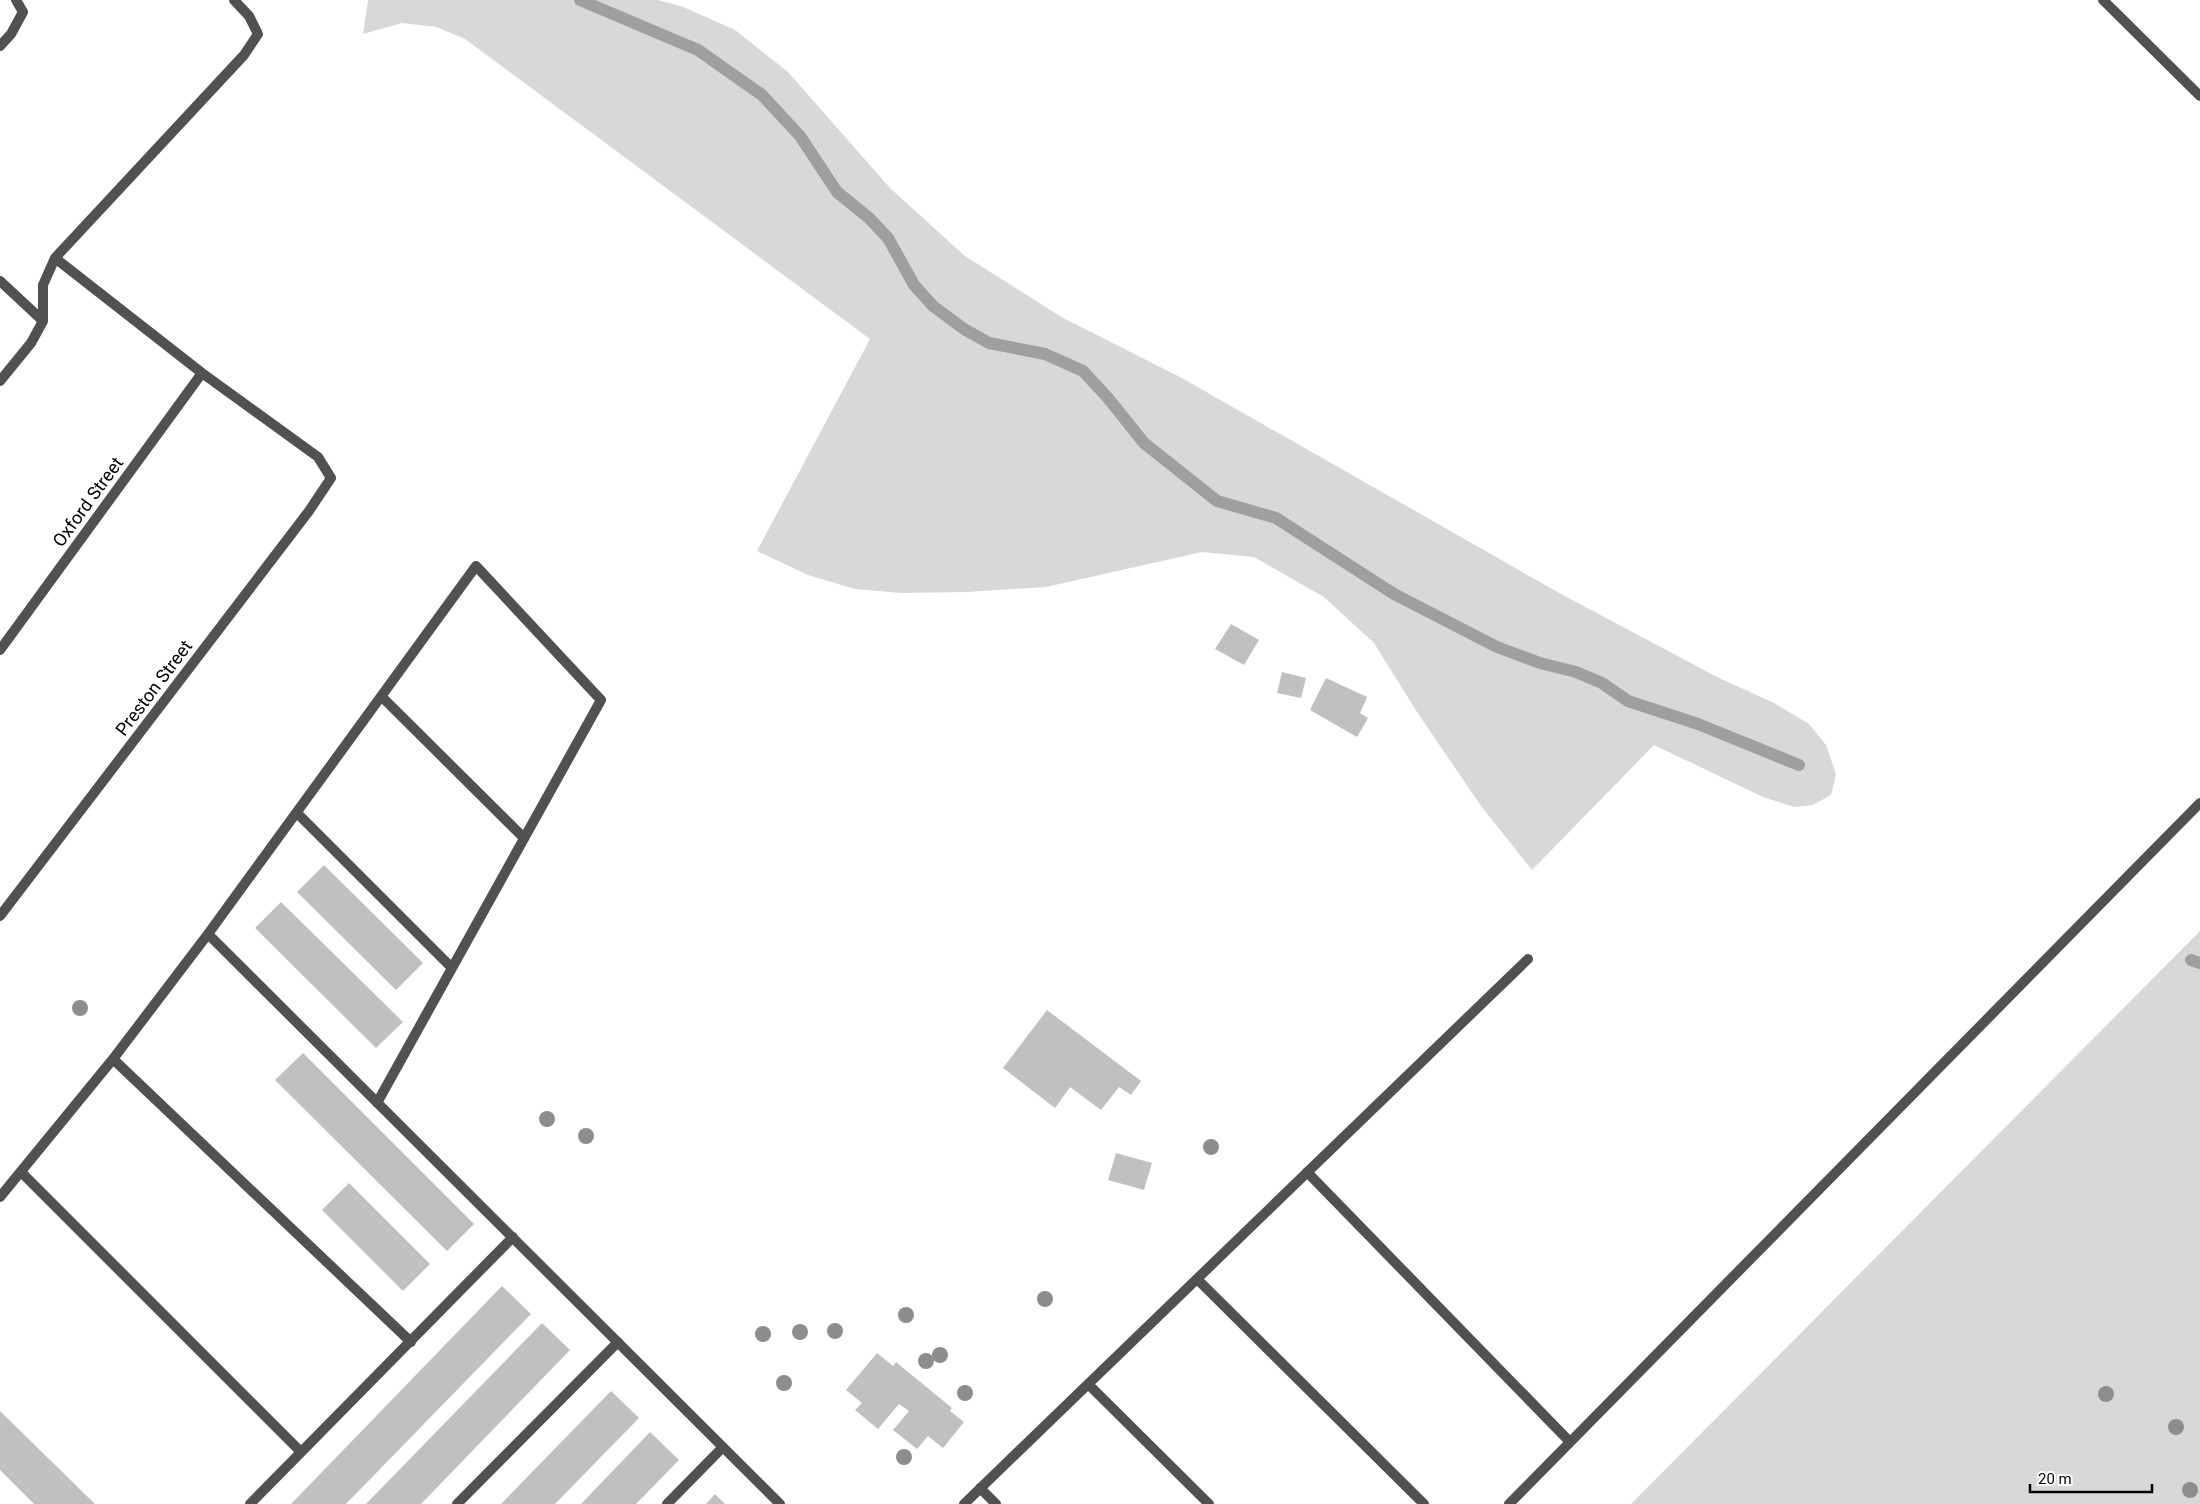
<svg xmlns="http://www.w3.org/2000/svg" width="2200" height="1504" font-family="Roboto,sans-serif">
<style>
.green{fill:#d8d8d8}
.lines{fill:none;stroke-linecap:round;stroke-linejoin:round}
.stream{stroke:#9f9f9f;stroke-width:12}
.building{fill:#c0c0c0}
.street{stroke:#515151;stroke-width:10}
.tree{fill:#8d8d8d}
.labels{text-anchor:middle;stroke-width:4.5;stroke-linejoin:round;paint-order:stroke}
.street-label{font-size:18px;fill:#000;stroke:#fff}
</style>
<rect width="100%" height="100%" fill="#fff"/>
<path class="green" d="M368,0H658L681,6L735,30L788,72L890,188L965,256L1063,318L1180,377L1561,594L1717,677L1774,703L1809,724L1826,745L1836,774L1831,795L1813,805L1794,807L1763,797L1654,745L1532,870L1481,806L1417,712L1374,643L1324,597L1254,557L1202,552L1046,587L967,592L901,593L855,589L808,575L757,551L870,339L465,39L436,27L402,23L363,34Z
M2200,931V1504H1631Z"/>
<g class="lines">
<path class="stream" d="M580,0L698,50L762,95L800,136L837,192L869,218L888,238L914,285L933,306L964,329L989,343L1045,354L1083,371L1108,398L1144,443L1217,501L1276,518L1394,594L1497,647L1540,663L1576,672L1602,683L1628,701L1698,724L1799,765
M2191,960L2200,963"/>
</g>
<path class="building" d="M1231,624L1259,640L1244,665L1215,649Z
M1282,672L1306,678L1301,698L1277,693Z
M1326,678L1367,697L1360,713L1368,718L1357,737L1310,710Z
M324,865L423,963L396,990L297,892Z
M281,902L403,1022L376,1048L255,928Z
M1047,1010L1141,1081L1131,1095L1119,1087L1101,1110L1070,1087L1055,1108L1003,1068Z
M303,1053L474,1224L447,1251L275,1080Z
M1116,1153L1152,1163L1144,1190L1108,1180Z
M349,1183L430,1264L403,1291L322,1210Z
M502,1286L531,1314L346,1504H291Z
M542,1323L570,1350L421,1504H366Z
M877,1353L893,1366L896,1362L952,1408L950,1411L964,1422L943,1448L928,1436L917,1449L893,1430L909,1411L899,1404L878,1429L855,1410L862,1403L846,1390Z
M611,1391L639,1418L555,1504H501Z
M0,1411L95,1504H34L0,1470Z
M650,1432L679,1460L636,1504H581Z
M715,1494L725,1504H706Z"/>
<g class="lines">
<path class="street" d="M2103,0L2200,96
M0,46L11,34L23,12L16,0
M0,281L43,321
M0,381L31,343L43,321V285L55,258L244,55L258,34L249,16L234,0
M0,650L202,373
M382,697L524,838
M297,813L452,968
M0,916L309,511L331,478L318,457L202,373L55,258
M208,934L780,1504
M113,1059L411,1342
M21,1172L301,1452
M1307,1172L1570,1442
M0,1197L113,1059L208,934L476,566L601,700L377,1103
M1197,1279L1424,1504
M1088,1384L1209,1504
M980,1488L996,1504
M250,1504L513,1237
M457,1504L618,1342
M667,1504L723,1447
M964,1504L1528,959
M1509,1504L2200,803"/>
</g>
<g class="tree">
<circle cx="80" cy="1008" r="8"/>
<circle cx="547" cy="1119" r="8"/>
<circle cx="586" cy="1136" r="8"/>
<circle cx="1211" cy="1147" r="8"/>
<circle cx="1045" cy="1299" r="8"/>
<circle cx="906" cy="1315" r="8"/>
<circle cx="835" cy="1331" r="8"/>
<circle cx="800" cy="1332" r="8"/>
<circle cx="763" cy="1334" r="8"/>
<circle cx="940" cy="1355" r="8"/>
<circle cx="926" cy="1361" r="8"/>
<circle cx="784" cy="1383" r="8"/>
<circle cx="965" cy="1393" r="8"/>
<circle cx="2106" cy="1394" r="8"/>
<circle cx="2176" cy="1427" r="8"/>
<circle cx="904" cy="1457" r="8"/>
<circle cx="2190" cy="1490" r="8"/>
</g>
<g class="labels">
<g class="street-label">
<text transform="translate(88 502) rotate(-54)" y="6">Oxford Street</text>
<text transform="translate(154 688) rotate(-53)" y="6">Preston Street</text>
</g>
</g>
<path d="M2030 1484v8h122v-8" fill="none" stroke="#000000" stroke-width="2.5"/>
<text x="2038" y="1484" font-size="15" fill="#000000" stroke="#ffffff" stroke-width="4" paint-order="stroke">20 m</text>
</svg>
